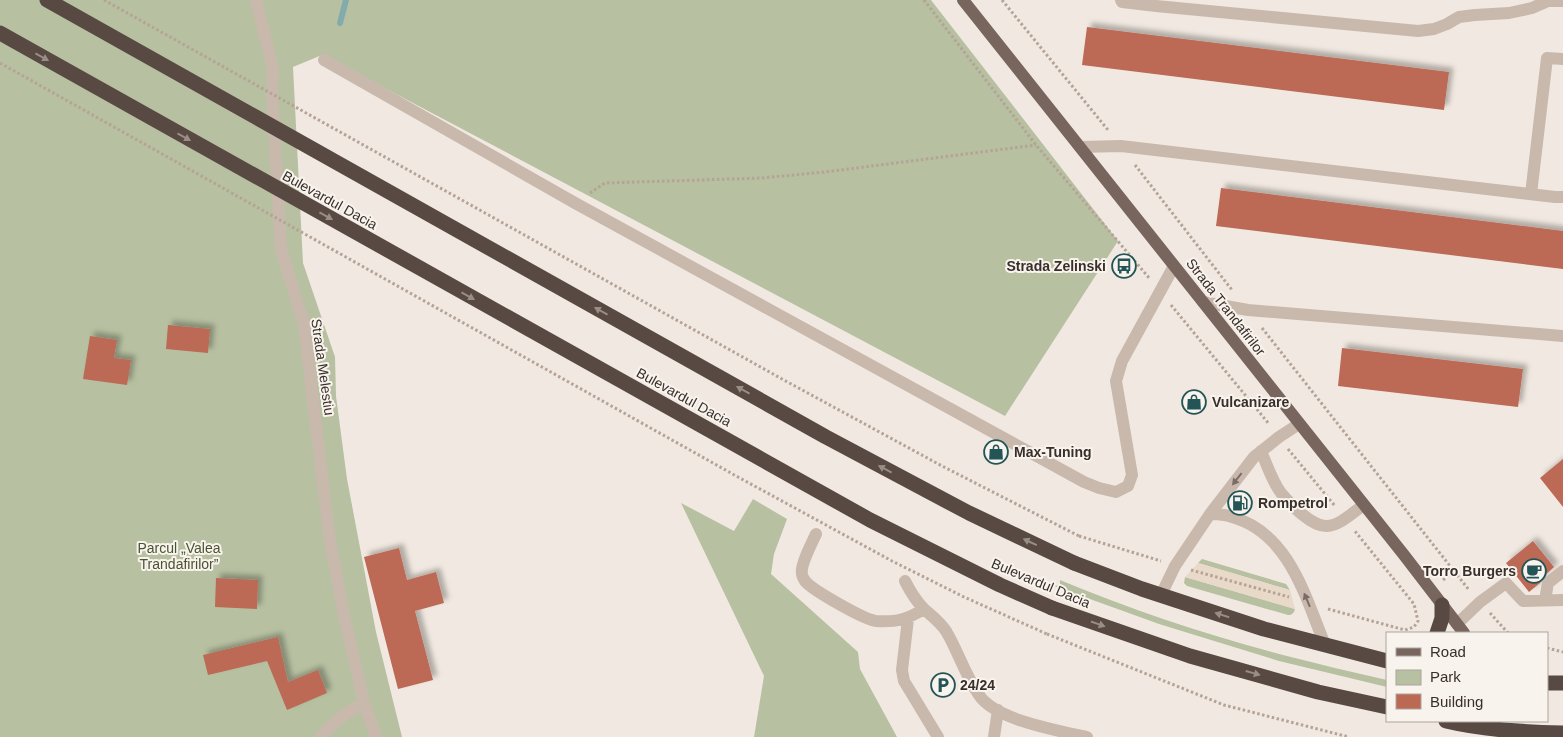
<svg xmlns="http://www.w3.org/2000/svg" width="1563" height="737" font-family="Arial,sans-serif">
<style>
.green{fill:#b7c0a1}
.plaza{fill:#e8d9c9}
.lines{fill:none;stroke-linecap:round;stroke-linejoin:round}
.stream{stroke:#82acac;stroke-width:6}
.building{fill:#bc6954;filter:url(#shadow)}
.path{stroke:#b5a397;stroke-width:3;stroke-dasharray:2.5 2.5;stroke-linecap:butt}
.minor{stroke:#c9b9ad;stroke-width:12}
.major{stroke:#78665e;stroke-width:12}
.highway{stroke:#584943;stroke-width:15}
.path-bridge{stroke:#b5a397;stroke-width:3;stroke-dasharray:2.5 2.5;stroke-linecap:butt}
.highway-bridge{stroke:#584943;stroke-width:15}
.oneway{fill:#988d87}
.oneway2{fill:#796d66}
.labels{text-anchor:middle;stroke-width:4;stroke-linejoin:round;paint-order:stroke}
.street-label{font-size:14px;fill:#382f2b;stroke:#f9f3ed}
.poi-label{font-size:14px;font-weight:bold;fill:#382f2b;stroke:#f9f3ed;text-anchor:start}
.park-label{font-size:14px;fill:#495431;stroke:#f9f3ed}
</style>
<defs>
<filter id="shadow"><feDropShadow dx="4.5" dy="-4.5" stdDeviation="2.5" flood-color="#0004"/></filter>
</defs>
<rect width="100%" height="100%" fill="#f1e9e1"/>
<path class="green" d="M0,0H931L1118,241L1005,416L322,55L293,67L303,263L335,357L336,396L347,479L376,632L402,737H0Z
M753,499L787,519L774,554L771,574L858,652L860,669L897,737H754L764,676L681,503L734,531Z
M1202,559L1286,584L1290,590L1198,563Z
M1185,577L1295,609C1294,613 1292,615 1288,615L1187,586L1184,583Z
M1060,580C1132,610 1207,635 1283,655C1318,664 1352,672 1387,680V687L1279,661L1159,624L1054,586L1060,585Z"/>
<path class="plaza" d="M1198,563L1290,590L1295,609L1185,577Z"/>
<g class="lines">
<path class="stream" d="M340,23L346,0"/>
</g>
<path class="building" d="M1087,27L1449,72L1444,110L1082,65Z
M1221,188L1563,231V269L1216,226Z
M168,325L210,329L208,353L166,349Z
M90,336L117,340L114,358L131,360L127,385L83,379Z
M1342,348L1523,369L1518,407L1338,386Z
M1563,459V507L1540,478Z
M1533,541L1554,567L1543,577L1540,583L1529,592L1506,563Z
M399,548L407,580L436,572L444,603L415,611L433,680L398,689L364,557Z
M216,578L258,580L257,609L215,607Z
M278,637L288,682L318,670L327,693L287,710L267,661L208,675L203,655Z"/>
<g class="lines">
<path class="path" d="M924,0L1036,145L1150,279
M1002,0L1108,130
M1135,165L1232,290
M590,193L605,183L762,178L825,172L1036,145
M1171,305L1269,424
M1262,328L1469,590
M1288,449L1335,506
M1079,536L1161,561
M1191,570L1289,597
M1443,580L1453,572
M1328,609L1405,630L1414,627L1418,621L1414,604L1354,530
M1490,613L1508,633
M1047,634L1224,705L1349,737
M1547,648L1563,652"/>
<path class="minor" d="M256,0L273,69L272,94L281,249L304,325L329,534L343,611L364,703L376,737
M1121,0L1122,2L1156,6L1418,31L1434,29L1447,24L1459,17L1475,15L1509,13L1532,8L1548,1H1563
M324,60L575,203L1084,482L1099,488L1116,492L1128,486L1132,475L1116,381L1122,361L1174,266
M1080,147L1121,146L1555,197H1563
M1531,194L1547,58L1563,59
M1203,302L1248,310L1563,336
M1261,451C1267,465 1272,481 1281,493C1290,504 1312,527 1327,526C1341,525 1353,512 1364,505
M1210,514C1217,514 1225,514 1232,517C1289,533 1305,596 1325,645
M816,534C812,543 800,565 802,574C802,577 804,579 805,581C812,590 865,620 876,621C897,622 906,620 924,609
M905,581C910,591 916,601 924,609C932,616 940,622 946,631C958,651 965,675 979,695C995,720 1060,731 1087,737
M1161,595L1175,566L1210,514L1254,457L1279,437L1299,424
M1545,600L1548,583L1563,571
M908,619L902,670L904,681L938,737
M1457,624L1480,602L1506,583L1523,601L1563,600
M320,737L341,717L364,703
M994,737L998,710"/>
<path class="major" d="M963,0L1404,555L1464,633"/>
<path class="highway" d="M1074,563L1142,589L1264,629L1387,661
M1052,608L1190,656L1318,692L1387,707
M1437,633L1442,618V605
M1547,683H1563
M1446,721C1484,730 1524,732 1563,733"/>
<path class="path-bridge" d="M104,0L782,379L942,466L1079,536
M0,63L738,477L892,561L964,597L1047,634"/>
<path class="highway-bridge" d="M47,0L826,437L969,513L1074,563
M0,33L870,520L1000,585L1052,608"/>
</g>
<defs><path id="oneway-solid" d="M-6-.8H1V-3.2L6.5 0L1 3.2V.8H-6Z" transform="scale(1.25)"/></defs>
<g class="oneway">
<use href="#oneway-solid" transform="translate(42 57) rotate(29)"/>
<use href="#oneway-solid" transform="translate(184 137) rotate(29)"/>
<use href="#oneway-solid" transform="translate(326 216) rotate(29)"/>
<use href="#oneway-solid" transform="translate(468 296) rotate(29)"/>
<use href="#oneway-solid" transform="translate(601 311) rotate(-151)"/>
<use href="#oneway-solid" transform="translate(743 390) rotate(-151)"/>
<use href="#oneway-solid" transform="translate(885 469) rotate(-152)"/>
<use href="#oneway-solid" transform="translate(1030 542) rotate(-155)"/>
<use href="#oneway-solid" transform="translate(1222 615) rotate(-162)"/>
<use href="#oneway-solid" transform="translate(1098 624) rotate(19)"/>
<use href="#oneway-solid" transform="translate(1253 673) rotate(16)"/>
</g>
<g class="oneway2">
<use href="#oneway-solid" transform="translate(1237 479) rotate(128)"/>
<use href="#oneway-solid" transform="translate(1307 600) rotate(-113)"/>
</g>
<defs>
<g id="bus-ring" transform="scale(1.25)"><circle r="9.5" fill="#f9f3ed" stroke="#245556" stroke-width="1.5"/><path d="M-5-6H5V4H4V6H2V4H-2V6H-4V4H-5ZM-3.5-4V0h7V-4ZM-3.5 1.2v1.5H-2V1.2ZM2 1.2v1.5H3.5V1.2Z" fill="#245556"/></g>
<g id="shop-ring" transform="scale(1.25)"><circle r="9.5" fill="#f9f3ed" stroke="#245556" stroke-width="1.5"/><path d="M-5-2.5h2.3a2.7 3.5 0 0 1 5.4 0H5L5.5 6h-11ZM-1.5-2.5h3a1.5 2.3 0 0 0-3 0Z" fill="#245556"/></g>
<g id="fuel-ring" transform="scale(1.25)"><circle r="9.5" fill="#f9f3ed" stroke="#245556" stroke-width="1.5"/><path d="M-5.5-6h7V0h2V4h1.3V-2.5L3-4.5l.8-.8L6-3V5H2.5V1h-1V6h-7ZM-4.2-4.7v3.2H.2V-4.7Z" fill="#245556"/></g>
<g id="cafe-ring" transform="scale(1.25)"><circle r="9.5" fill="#f9f3ed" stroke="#245556" stroke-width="1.5"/><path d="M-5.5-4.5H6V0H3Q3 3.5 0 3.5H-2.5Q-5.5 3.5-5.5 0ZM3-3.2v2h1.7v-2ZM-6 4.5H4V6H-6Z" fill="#245556"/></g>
<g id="parking-ring" transform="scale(1.25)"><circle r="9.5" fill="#f9f3ed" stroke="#245556" stroke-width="1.5"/><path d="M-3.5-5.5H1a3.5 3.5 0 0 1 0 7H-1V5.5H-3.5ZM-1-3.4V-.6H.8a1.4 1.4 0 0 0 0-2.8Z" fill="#245556"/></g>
</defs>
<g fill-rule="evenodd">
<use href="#bus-ring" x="1124" y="266"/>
<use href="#shop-ring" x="1194" y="402"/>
<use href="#shop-ring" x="996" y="452"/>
<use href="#fuel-ring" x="1240" y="503"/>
<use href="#cafe-ring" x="1534" y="571"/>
<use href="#parking-ring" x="943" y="685"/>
</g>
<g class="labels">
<g class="street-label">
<text transform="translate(330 200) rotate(29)" y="5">Bulevardul Dacia</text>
<text transform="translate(1226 307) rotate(52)" y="5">Strada Trandafirilor</text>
<text transform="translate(323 367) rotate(82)" y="5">Strada Melestiu</text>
<text transform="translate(684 397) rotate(29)" y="5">Bulevardul Dacia</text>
<text transform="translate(1041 583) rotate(23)" y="5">Bulevardul Dacia</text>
</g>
<g class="poi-label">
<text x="1106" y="271" text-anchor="end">Strada Zelinski</text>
<text x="1212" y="407">Vulcanizare</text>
<text x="1014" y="457">Max-Tuning</text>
<text x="1258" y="508">Rompetrol</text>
<text x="1516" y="576" text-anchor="end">Torro Burgers</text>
<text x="960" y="690">24/24</text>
</g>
<g class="park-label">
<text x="179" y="553">Parcul „Valea<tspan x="179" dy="16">Trandafirilor”</tspan></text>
</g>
</g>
<rect x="1386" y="632" width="162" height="90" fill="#f9f3ed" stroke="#aca59f"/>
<rect x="1396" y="648" width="25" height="8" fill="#78665e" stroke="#aca59f"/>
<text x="1430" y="657" font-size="15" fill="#382f2b">Road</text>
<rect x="1396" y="670" width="25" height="15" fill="#b7c0a1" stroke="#aca59f"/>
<text x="1430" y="682" font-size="15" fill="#382f2b">Park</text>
<rect x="1396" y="694" width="25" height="15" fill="#bc6954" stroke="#aca59f"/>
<text x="1430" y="707" font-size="15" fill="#382f2b">Building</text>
</svg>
